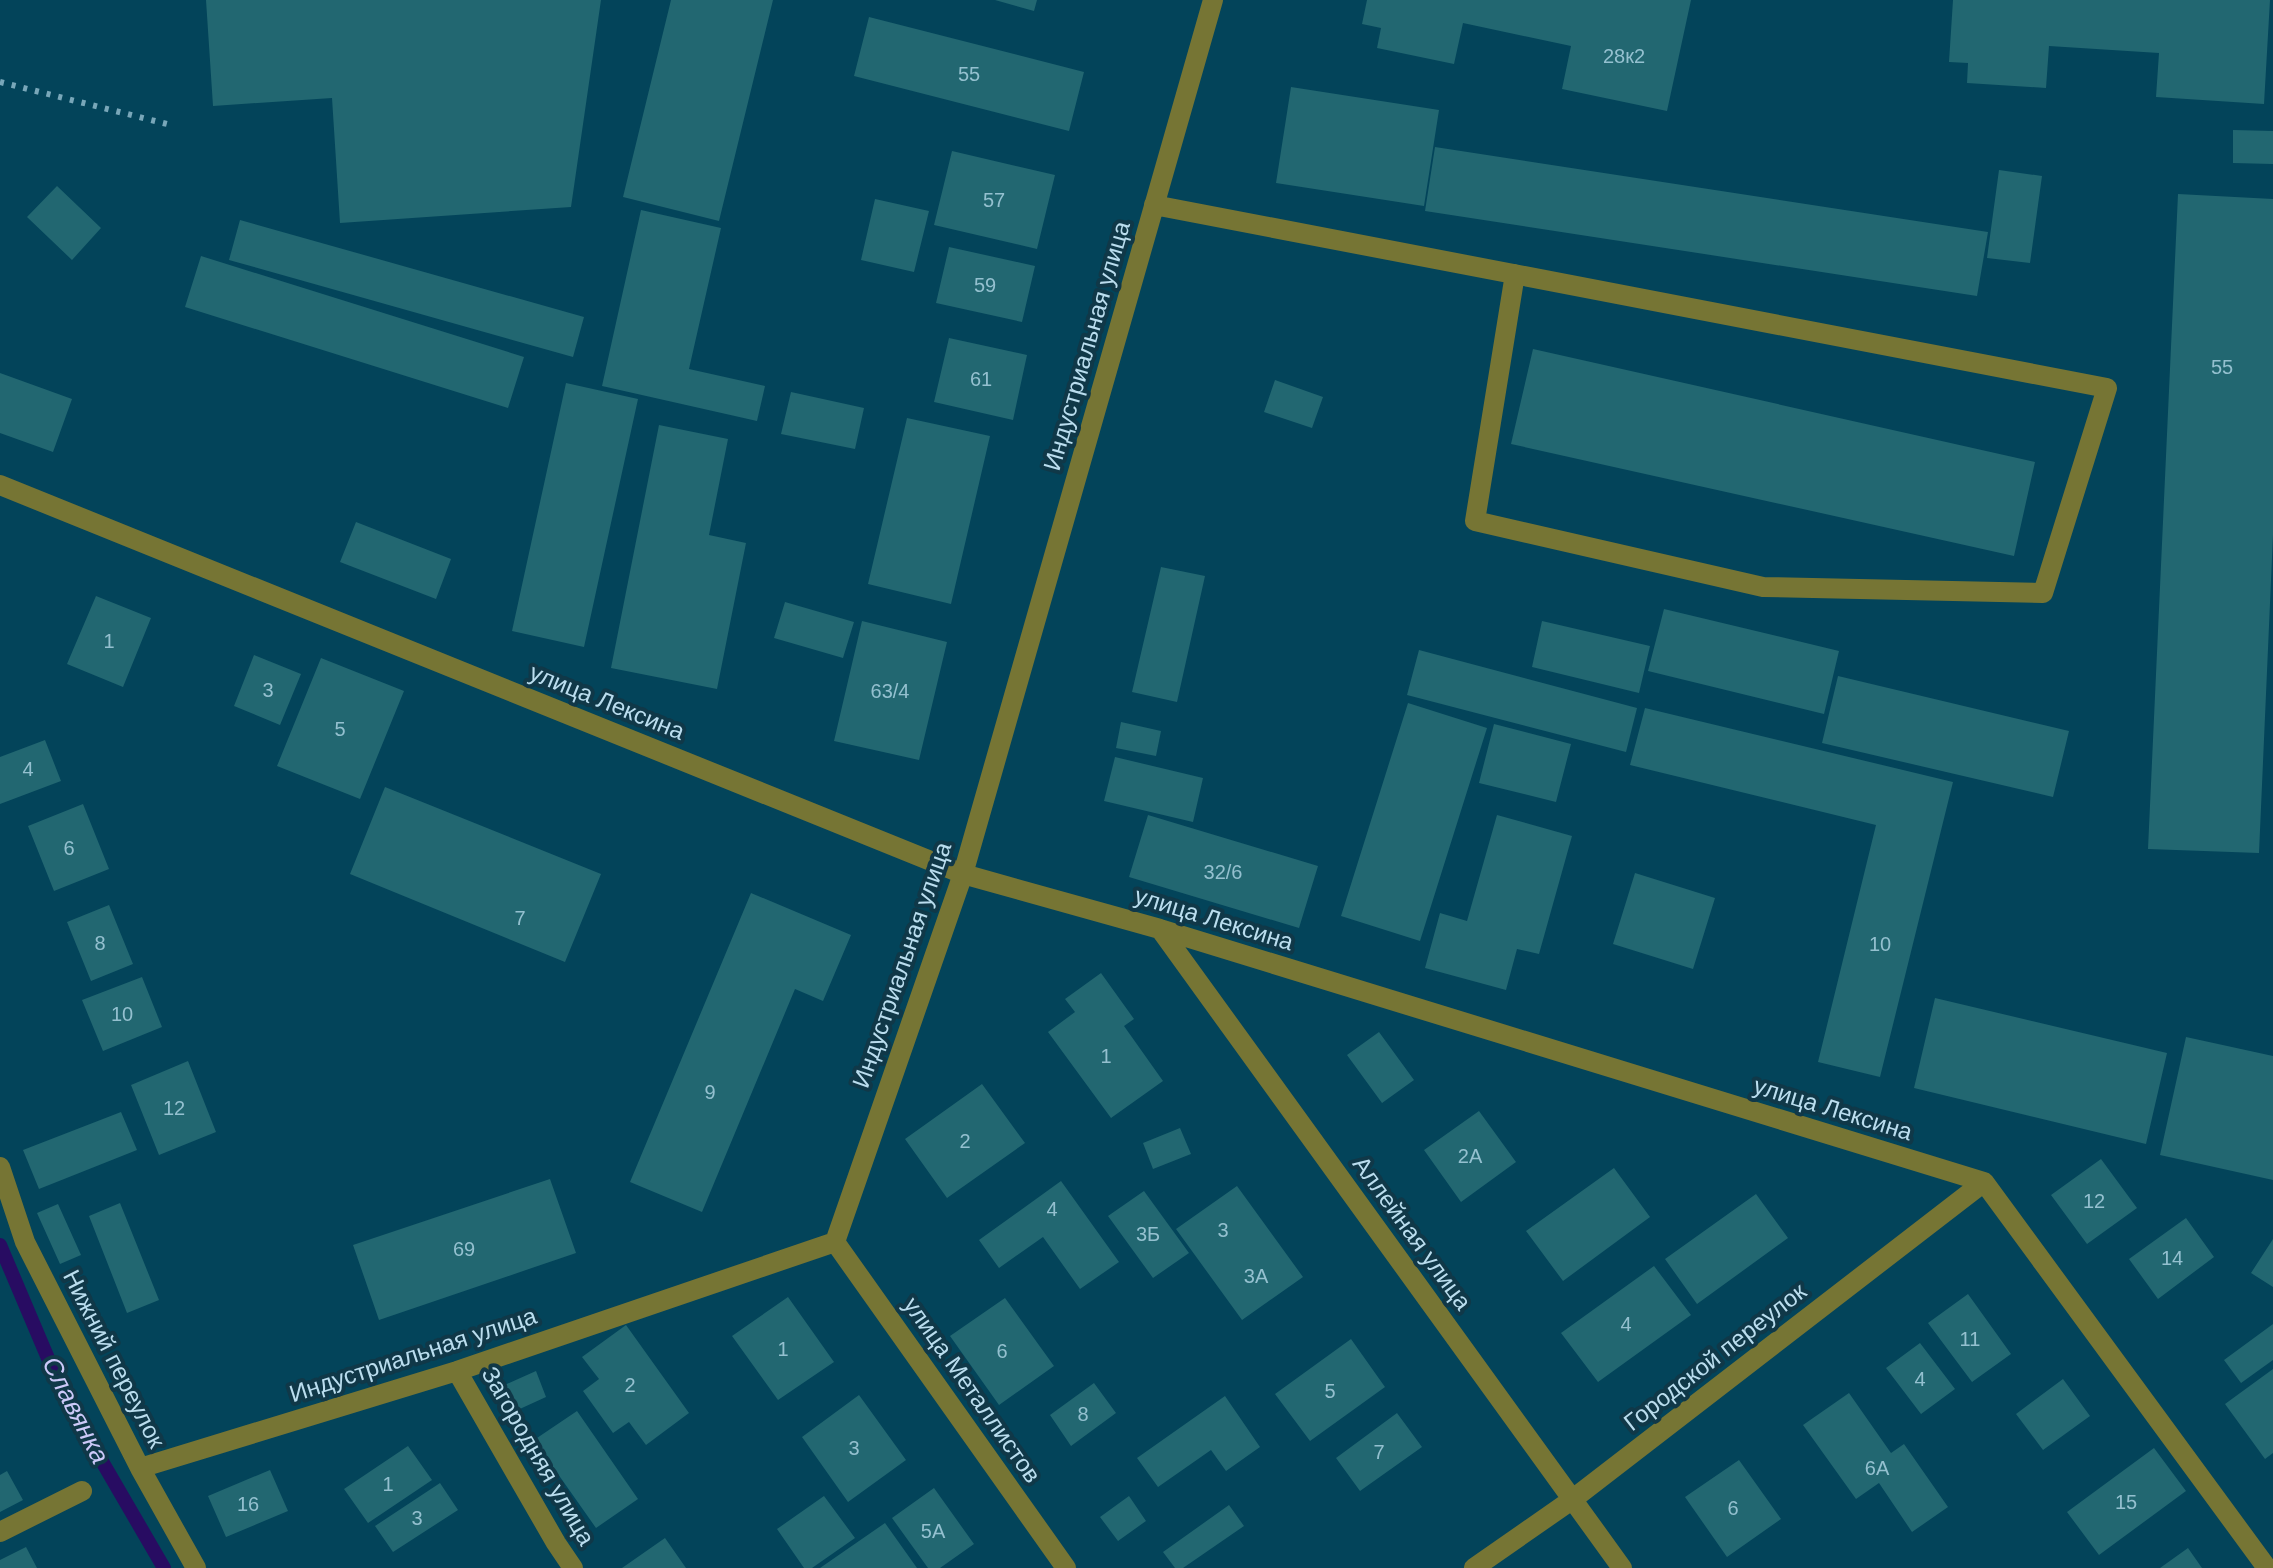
<svg xmlns="http://www.w3.org/2000/svg" width="2273" height="1568" font-family="Arial,sans-serif">
<style>
.lines{fill:none;stroke-linecap:round;stroke-linejoin:round}
.stream{stroke:#280c62;stroke-width:14}
.building{fill:#226771}
.minor{stroke:#767534;stroke-width:20}
.rail{stroke:#79a7b9;stroke-width:6;stroke-dasharray:4 8;stroke-linecap:butt}
.labels{text-anchor:middle;stroke-width:8;stroke-linejoin:round;paint-order:stroke}
.number-label{font-size:20px;fill:#94c0cf}
.street-label{font-size:24px;fill:#baddee;stroke:#103848}
.water-label{font-size:26px;font-style:italic;fill:#ccc9f8;stroke:#103848}
</style>
<rect width="100%" height="100%" fill="#03445a"/>
<g class="lines">
<path class="stream" d="M0,1245L64,1396L164,1568"/>
</g>
<path class="building" d="M206,0H601L571,207L340,223L332,98L213,106Z
M671,0H773L719,221L623,197Z
M995,0H1037L1034,11Z
M1367,0H1691L1667,111L1562,89L1571,46L1463,23L1454,64L1377,48L1381,28L1362,24Z
M1953,0H2270L2264,104L2156,97L2159,53L2049,46L2046,88L1967,83L1968,63L1949,62Z
M869,17L1084,72L1069,131L854,76Z
M1291,87L1439,110L1424,206L1276,183Z
M2233,130L2273,131V164L2233,163Z
M1435,147L1988,232L1977,296L1425,211Z
M952,151L1055,175L1037,249L934,225Z
M1999,170L2042,176L2030,263L1987,258Z
M57,186L101,228L72,260L27,217Z
M2178,194L2273,199V535L2259,853L2148,849Z
M875,199L929,211L914,272L861,260Z
M641,210L721,228L689,369L765,386L757,421L602,386Z
M240,220L584,317L573,357L229,260Z
M949,247L1035,266L1022,322L936,303Z
M201,256L524,357L508,408L185,307Z
M949,338L1027,355L1013,420L934,402Z
M1533,349L2035,462L2014,556L1511,444Z
M0,373L72,399L53,452L0,433Z
M1275,380L1323,397L1312,428L1264,412Z
M566,383L638,399L584,647L512,631Z
M791,392L864,408L855,449L781,434Z
M907,418L990,436L951,604L868,584Z
M659,425L728,439L709,535L746,543L717,689L611,668Z
M356,522L451,559L436,599L340,562Z
M1161,567L1205,576L1177,702L1132,692Z
M96,596L151,618L123,687L67,664Z
M785,602L854,622L843,658L774,638Z
M1664,609L1839,651L1824,714L1648,671Z
M862,621L947,642L919,760L834,741Z
M1542,621L1650,646L1639,693L1532,667Z
M1419,650L1637,708L1626,752L1407,695Z
M254,655L301,674L280,725L234,706Z
M321,658L404,691L360,799L277,766Z
M1838,676L2069,731L2053,797L1822,743Z
M1408,703L1487,728L1420,941L1341,916Z
M1645,708L1953,782L1880,1077L1818,1062L1876,825L1630,765Z
M1121,722L1161,731L1156,756L1116,748Z
M1494,724L1571,744L1556,802L1479,783Z
M45,740L61,781L0,804V757Z
M1115,757L1203,778L1193,822L1104,801Z
M385,787L601,874L565,962L350,874Z
M83,804L109,869L54,891L28,826Z
M1148,815L1318,866L1299,928L1129,877Z
M1497,815L1572,836L1539,954L1517,949L1506,990L1425,968L1440,913L1467,921Z
M1635,873L1715,898L1693,969L1613,944Z
M751,893L851,935L823,1001L795,989L702,1212L630,1182Z
M109,905L133,964L91,981L67,922Z
M1101,973L1134,1019L1124,1026L1163,1081L1111,1118L1048,1032L1075,1012L1065,999Z
M142,977L162,1027L103,1051L82,1000Z
M1935,998L2167,1053L2146,1144L1914,1088Z
M1379,1032L1414,1080L1382,1103L1347,1055Z
M2186,1037L2273,1056V1180L2160,1155Z
M188,1061L216,1132L159,1155L131,1085Z
M982,1084L1025,1143L947,1198L905,1139Z
M1479,1111L1516,1162L1461,1202L1424,1150Z
M121,1112L137,1150L39,1189L23,1150Z
M1180,1128L1191,1154L1153,1169L1143,1143Z
M2101,1159L2137,1208L2087,1244L2051,1195Z
M1614,1168L1650,1217L1563,1281L1526,1231Z
M550,1179L576,1253L379,1320L353,1245Z
M1061,1181L1119,1262L1080,1289L1043,1237L999,1268L979,1240Z
M1237,1186L1303,1277L1242,1320L1176,1229Z
M1144,1191L1189,1253L1153,1278L1108,1216Z
M1756,1194L1788,1238L1697,1304L1665,1259Z
M120,1203L159,1300L127,1313L89,1216Z
M58,1204L81,1255L60,1264L37,1213Z
M2186,1218L2214,1257L2158,1299L2129,1259Z
M2273,1239V1287L2251,1273Z
M1654,1266L1691,1315L1598,1382L1561,1333Z
M1968,1294L2011,1354L1972,1382L1928,1323Z
M788,1297L834,1362L778,1400L732,1336Z
M1005,1298L1054,1366L999,1405L950,1336Z
M2273,1324V1360L2241,1383L2224,1360Z
M626,1325L689,1413L646,1445L629,1422L613,1433L583,1391L599,1379L582,1357Z
M1351,1339L1385,1387L1310,1441L1275,1394Z
M1920,1343L1955,1389L1921,1414L1886,1368Z
M2273,1369V1453L2265,1459L2225,1404Z
M536,1371L546,1397L511,1413L500,1387Z
M2063,1379L2090,1416L2043,1450L2016,1414Z
M1094,1383L1116,1413L1071,1446L1050,1415Z
M1849,1393L1891,1453L1904,1444L1948,1507L1912,1532L1879,1483L1856,1499L1803,1425Z
M859,1395L906,1460L848,1502L802,1437Z
M1225,1396L1260,1447L1226,1471L1211,1450L1158,1487L1137,1458Z
M577,1411L638,1499L596,1528L534,1440Z
M1397,1413L1422,1447L1360,1491L1336,1458Z
M408,1446L432,1480L368,1523L344,1489Z
M2154,1448L2186,1491L2099,1555L2067,1512Z
M1739,1460L1781,1519L1727,1557L1685,1497Z
M270,1470L288,1511L226,1537L208,1496Z
M7,1471L23,1500L0,1512V1475Z
M440,1483L458,1510L393,1552L375,1526Z
M934,1488L974,1544L940,1568H928L892,1518Z
M824,1496L855,1538L812,1568H804L777,1529Z
M1129,1496L1146,1521L1118,1541L1100,1517Z
M1229,1505L1244,1526L1183,1568H1175L1163,1552Z
M885,1523L917,1568H820Z
M665,1538L686,1568H622Z
M26,1547L37,1568H0V1560Z
M2188,1548L2202,1568H2160Z"/>
<g class="lines">
<path class="minor" d="M1154,205L2107,388L2043,593L1763,587L1475,521L1515,274
M0,485L963,874L1160,929L1984,1182L2267,1568
M1160,929L1622,1568
M0,1167L25,1242L140,1468L196,1568
M835,1242L1066,1568
M457,1371L556,1543L573,1568
M140,1468L457,1371L835,1242L963,874L1213,0
M0,1532L82,1491
M1474,1568L1573,1499L1984,1182"/>
<path class="rail" d="M0,82L167,124"/>
</g>
<g class="labels">
<g class="number-label">
<text x="1624" y="63">28к2</text>
<text x="969" y="81">55</text>
<text x="994" y="207">57</text>
<text x="985" y="292">59</text>
<text x="2222" y="374">55</text>
<text x="981" y="386">61</text>
<text x="109" y="648">1</text>
<text x="268" y="697">3</text>
<text x="890" y="698">63/4</text>
<text x="340" y="736">5</text>
<text x="28" y="776">4</text>
<text x="69" y="855">6</text>
<text x="1223" y="879">32/6</text>
<text x="520" y="925">7</text>
<text x="100" y="950">8</text>
<text x="1880" y="951">10</text>
<text x="122" y="1021">10</text>
<text x="1106" y="1063">1</text>
<text x="710" y="1099">9</text>
<text x="174" y="1115">12</text>
<text x="965" y="1148">2</text>
<text x="1470" y="1163">2А</text>
<text x="2094" y="1208">12</text>
<text x="1052" y="1216">4</text>
<text x="1223" y="1237">3</text>
<text x="1148" y="1241">3Б</text>
<text x="464" y="1256">69</text>
<text x="2172" y="1265">14</text>
<text x="1256" y="1283">3А</text>
<text x="1626" y="1331">4</text>
<text x="1970" y="1346">11</text>
<text x="783" y="1356">1</text>
<text x="1002" y="1358">6</text>
<text x="1920" y="1386">4</text>
<text x="630" y="1392">2</text>
<text x="1330" y="1398">5</text>
<text x="1083" y="1421">8</text>
<text x="854" y="1455">3</text>
<text x="1379" y="1459">7</text>
<text x="1877" y="1475">6А</text>
<text x="388" y="1491">1</text>
<text x="2126" y="1509">15</text>
<text x="248" y="1511">16</text>
<text x="1733" y="1515">6</text>
<text x="417" y="1525">3</text>
<text x="933" y="1538">5А</text>
</g>
<g class="street-label">
<text transform="translate(1087 346) rotate(-74)" y="8">Индустриальная улица</text>
<text transform="translate(607 702) rotate(22)" y="8">улица Лексина</text>
<text transform="translate(1214 919) rotate(17)" y="8">улица Лексина</text>
<text transform="translate(902 965) rotate(-71)" y="8">Индустриальная улица</text>
<text transform="translate(1833 1109) rotate(17)" y="8">улица Лексина</text>
<text transform="translate(1412 1233) rotate(54)" y="8">Аллейная улица</text>
<text transform="translate(413 1355) rotate(-18)" y="8">Индустриальная улица</text>
<text transform="translate(1715 1357) rotate(-38)" y="8">Городской переулок</text>
<text transform="translate(114 1359) rotate(63)" y="8">Нижний переулок</text>
<text transform="translate(972 1390) rotate(55)" y="8">улица Металлистов</text>
<text transform="translate(538 1456) rotate(60)" y="8">Загородняя улица</text>
</g>
<g class="water-label">
<text transform="translate(76 1410) rotate(63)" y="9">Славянка</text>
</g>
</g>
</svg>
